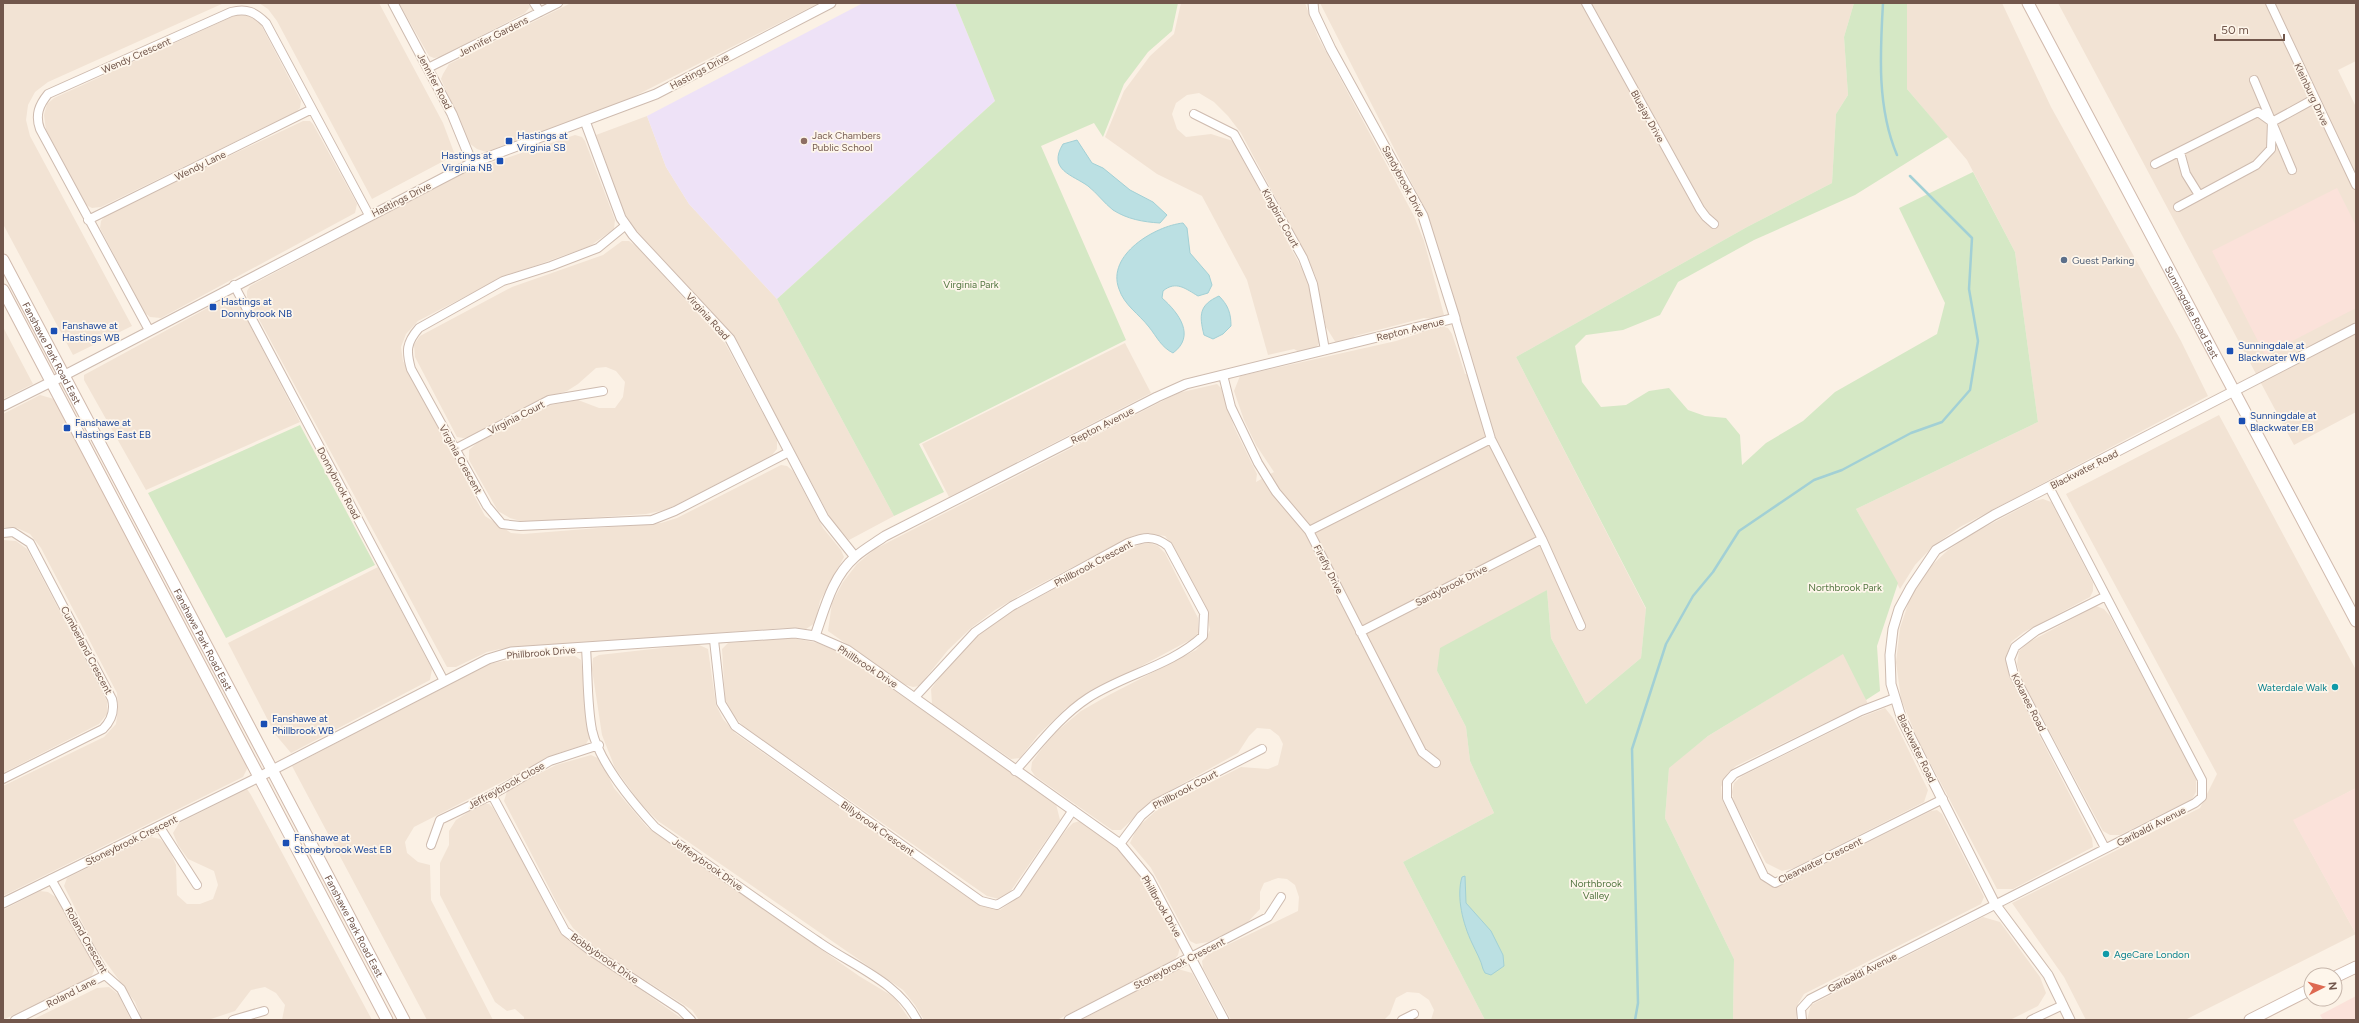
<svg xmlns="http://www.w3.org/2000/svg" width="2359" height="1023" font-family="Figtree,sans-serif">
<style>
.residential{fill:#f2e3d4}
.commercial{fill:#fbe2da}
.education{fill:#eee2f7}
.green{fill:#d5e8c5}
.water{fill:#bbe0e3;stroke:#a2d0d5}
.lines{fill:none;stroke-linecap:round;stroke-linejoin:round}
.stream{stroke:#a2d0d5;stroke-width:2.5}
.minor-casing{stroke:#cebbaf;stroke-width:10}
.tertiary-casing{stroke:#cebbaf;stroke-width:11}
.secondary-casing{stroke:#d1baad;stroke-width:13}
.minor{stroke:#fff;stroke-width:8}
.tertiary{stroke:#fff;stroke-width:9}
.secondary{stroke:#fff;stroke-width:11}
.transit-dot{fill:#1a4fb4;stroke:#fef6eb;stroke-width:1.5}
.education-dot{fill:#8d6e63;stroke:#fef6eb;stroke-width:1.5}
.service-dot{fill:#5c6f8a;stroke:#fef6eb;stroke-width:1.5}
.culture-dot{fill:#0f9aa8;stroke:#fef6eb;stroke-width:1.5}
.labels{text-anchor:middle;stroke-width:3.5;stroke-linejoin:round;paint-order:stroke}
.street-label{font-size:10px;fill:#72574c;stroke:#fef6eb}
.transit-label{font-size:10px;fill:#164399;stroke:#fef6eb;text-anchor:start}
.education-label{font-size:10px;fill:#785e54;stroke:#fef6eb;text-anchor:start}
.service-label{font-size:10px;fill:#4e5e75;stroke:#fef6eb;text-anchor:start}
.park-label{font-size:10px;fill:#567844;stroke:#fef6eb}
.culture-label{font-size:10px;fill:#0d838f;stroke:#fef6eb;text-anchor:end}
</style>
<rect width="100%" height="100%" fill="#fbf1e5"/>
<path class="residential" d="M3,3H224L48,82L35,92L28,105L26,120L30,136L132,326L73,355L3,224Z
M259,3H379L443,123L455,155L372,199L277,21L268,9Z
M399,3H528L530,7L525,13L440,57L434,58L429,56Z
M571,3H819L621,103L486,152L477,149L469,143L441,79L443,74L449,64Z
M1181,3H1305L1318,37L1414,216L1424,241L1444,315L1436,319L1424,318L1355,336L1350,341L1336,343L1326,327L1316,277L1303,249L1241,133L1228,116L1214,102L1199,93L1187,95L1176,103L1172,114L1177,129L1186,137L1211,134L1233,141L1307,278L1320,339L1318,345L1313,350L1301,353L1294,349L1268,355L1247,280L1202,196L1157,174L1105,137L1124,91L1150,56L1174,34Z
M1320,3H1854L1844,37L1848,95L1836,114L1832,183L1747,227L1516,357L1646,609L1641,658L1586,704L1551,638L1547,590L1437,671L1466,727L1470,761L1494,813L1403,862L1485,1020H1431L1434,1010L1429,1000L1419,993L1407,992L1396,998L1390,1014L1384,1020H1231L1203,968L1202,961L1208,954L1298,911L1299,897L1295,885L1287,879L1278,878L1264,883L1260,892V909L1246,924L1208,942L1196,944L1190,941L1151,868L1130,843L1137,828L1158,809L1241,767L1268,769L1278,765L1283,744L1279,736L1270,729L1257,728L1249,736L1238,753L1153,800L1121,830H1112L1035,776L1031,770L1032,762L1040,751L1056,732L1081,711L1109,695L1196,650L1206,639L1210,630L1205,605L1172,545L1165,536L1146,533L1132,536L1025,592L995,610L971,628L948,650L919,686L913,687L903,684L828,631L832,603L843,582L857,564L875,549L1178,393L1217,384L1221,388L1234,427L1257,474L1256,482L1274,472L1256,445L1244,420L1234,391L1240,376L1396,341L1441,326L1448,328L1452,334L1465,374L1476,376L1446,272L1426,211Z
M1907,3H2002L2051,107L2181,341L2208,396L1960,527L1934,545L1915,565L1900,589L1856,509L2038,422L2015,252L1967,160L1907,89Z
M2058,3H2356V61L2338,70L2356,107V412L2294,445Z
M236,15L249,16L259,21L301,101L300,108L296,112L101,207L92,208L86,205L46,130L44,115L47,104L54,98Z
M647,116L666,167L689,204L777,299L894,516L849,540L832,521L733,335L635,229L624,212L596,135Z
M303,121H310L313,124L357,204L355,213L161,318L150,317L144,312L100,228L101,221L107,214Z
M575,135L582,137L585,141L615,220L614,229L590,246L501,278L418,321L406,334L401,347L403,361L485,516L511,533L523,534L661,523L677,518L781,465L787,466L793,471L823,528L841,550L844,557L820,601L815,623L806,629L786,628L500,649L487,652L456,667H447L247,297V291L250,286L462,173Z
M622,241H629L636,246L725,343L777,440V449L772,455L666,510L646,514L524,522L510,518L498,511L469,460V450L477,443L551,405L578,400L599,408H615L623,397L625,382L616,371L606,367L596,368L578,384L567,391L550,396L470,437L463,438L457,437L415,357L414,345L420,336L512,287L603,255Z
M224,299L239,304L300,422L146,490L84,380V375Z
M3,327L33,384L3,399Z
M1125,343L1151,393L949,497L922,444Z
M40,395L54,399L246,761L247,769L243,777L3,896V786L104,737L116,724L118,709L117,693L41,548L30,534L17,528L3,527V414Z
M2219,415L2356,670V788L2294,821L2356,934L2185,1020H2086L2064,977L2012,903L2200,808L2217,774L2066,494Z
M2043,499L2051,502L2093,583V591L2090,597L2024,632L2011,642L2006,657L2009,676L2092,838L2093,847L2013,889H1997L1917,738L1901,699L1896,662L1900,628L1911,595L1929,568L1948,550L1972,534L2034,501Z
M3,540L16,541L27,549L107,701V714L99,724L3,773Z
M1150,543L1158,546L1165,553L1198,618V633L1192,639L1104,686L1066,708L1038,735L1020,758L1011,759L932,704L931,689L948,666L980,634L1009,613L1140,544Z
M378,567L432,669L430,680L291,753L275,734L228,643Z
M2096,606L2104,609L2110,616L2196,776V792L2192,799L2120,835H2110L2103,831L2021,678L2017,664L2019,651L2029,642Z
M792,638L818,643L841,653L1056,804L1060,820L1010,892L999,899L987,896L743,726L732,714L725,699L722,649L728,643Z
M697,644L708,649L716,705L723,719L735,733L977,904L1000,910L1013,901L1067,829L1073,823L1080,821L1128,854L1180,946L1178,955L1175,959L1057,1020H924L915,1005L903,990L658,821L640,803L615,768L602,735L592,669L593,658L599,655Z
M1844,653L1868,704L1860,706L1736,766L1728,773L1721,787L1722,800L1760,874L1767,884L1779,886L1786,883L1931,811L1937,810L1942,814L1984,897L1981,904L1804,994L1798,1004L1796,1020H1733L1734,959L1665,818L1669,767L1708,736Z
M575,656L581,660L582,667L591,735L586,744L559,753L414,827L405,842L407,853L418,862L430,865L431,900L493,1020H427L292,766L489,664L514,659Z
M1885,708L1893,718L1928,790L1924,802L1794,868L1782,871L1766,863L1734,802L1732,792L1734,783L1742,776L1859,718Z
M591,755L600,759L614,788L647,827L859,976L894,997L910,1020H699L692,1010L595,948L573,928L559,907L504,801L507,791L513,787L556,765Z
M247,789L251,795L372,1020H282L285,1005L276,993L265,987L251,990L235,1011L208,1020H142L135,1002L94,946L64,886L67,878L151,837L160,839L168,847L176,865L177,895L187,904H200L213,899L218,885L214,871L188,859L178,845L173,833L179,823Z
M481,804H489L493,808L560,930L571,941L684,1020H524V1017L515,1009L507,1011L495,1002L440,895V863L449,845V831L456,820Z
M40,891L48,892L57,898L94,963V971L91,977L3,1020V910Z
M1983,917L2000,922L2040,977L2046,993L2038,1006L2010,1020H1807L1811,1005Z
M1178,969L1192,973L1217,1020H1081Z
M109,987L118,994L131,1020H32L97,988Z"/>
<path class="commercial" d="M2337,188L2356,226V308L2265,355L2212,251Z
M2356,788V934L2293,820Z
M2356,996V1020H2323L2320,1015Z"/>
<path class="education" d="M863,3H955L995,101L777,299L689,204L666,167L647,116Z"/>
<path class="green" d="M955,3H1178L1172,31L1148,52L1124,84L1103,137L1094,123L1041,146L1126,340L919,444L944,492L894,516L777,299L995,101Z
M1854,3H1907V89L1948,137L1855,195L1754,240L1678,282L1660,315L1623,330L1586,335L1575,346L1582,382L1601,407L1626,405L1649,391L1669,388L1688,410L1705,416L1726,418L1740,435L1742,465L1766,443L1803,421L1835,392L1937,334L1945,303L1899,208L1973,172L2015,252L2038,422L1856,509L1898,583L1877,646L1880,691L1866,700L1843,654L1708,736L1669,768L1665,818L1734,959L1733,1020H1485L1403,862L1494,813L1470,761L1466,727L1437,671L1440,648L1547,590L1551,638L1586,704L1641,658L1646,608L1516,357L1747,227L1832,183L1836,114L1848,95L1844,37Z
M300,425L375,565L226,638L148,493Z"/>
<path class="water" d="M1077,140L1092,163L1103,168L1130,190L1153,202L1167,215L1160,223C1143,222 1127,219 1113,210C1104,203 1097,193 1088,186C1073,175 1047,170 1063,144Z
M1183,223L1187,228L1190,253L1209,275L1212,285L1208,293L1198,296C1186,289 1176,280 1163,291L1162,298C1179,313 1196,336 1173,353C1161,347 1157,337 1149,327C1139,314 1124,305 1119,289C1106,255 1155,226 1183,223Z
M1219,296C1228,305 1231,313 1231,326L1223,334L1213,339L1204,335C1199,315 1199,305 1219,296Z
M1465,876L1466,903L1491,931L1503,955L1504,966L1491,975L1485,973L1483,969C1481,960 1476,952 1472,943C1463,924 1456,897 1462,877Z"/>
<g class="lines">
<path class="stream" d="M1883,3C1880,54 1877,108 1897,155
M1635,1020L1638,1003L1632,749L1666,644L1693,596L1713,572L1739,531L1814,480L1842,470L1911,433L1942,422L1970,390L1978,341L1969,289L1972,238L1910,176"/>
<g class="minor-casing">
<path id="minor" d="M534,3L540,12
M1586,3L1700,209L1706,217L1714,224
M2270,3L2356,185
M428,68L558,3
M2254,80L2292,170
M1194,114L1234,134L1303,258L1313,284L1325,350
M2180,152L2186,174L2199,195
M2155,164L2258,112L2272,122L2314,99
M2178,207L2256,165L2271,149L2272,122
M88,220L312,109
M626,225L598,248L551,266L503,281L419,328C406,343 406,351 411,369L487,506L502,524L520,526L652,520L675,511L789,452
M234,285L444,681
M1455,318L1491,439L1542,539L1581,626
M149,330L40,129C35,115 39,105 48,94L231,12C247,8 255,12 266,23L369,215
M1223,375L1231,407L1258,463L1276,492L1309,531L1422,752L1436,763
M455,449L549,400L603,391
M1309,531L1491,439
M3,533L13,532L30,543L112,699C115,711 111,721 103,729L3,779
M1360,632L1542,539
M714,640L721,703L735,726L981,901L997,905L1017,893L1073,810
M586,648C588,675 587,704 592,730C599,762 634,804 655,827C710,866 764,905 819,942C853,966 898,982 917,1020
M915,697L975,632L1012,606L1128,543C1144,537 1154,535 1168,546L1204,613L1203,636C1171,666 1125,674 1088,698C1059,717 1038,746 1015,771
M1895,698L1861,711L1734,774L1727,782V798L1764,876L1775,883L1943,799
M492,795L565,931L591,951L681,1010L691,1020
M159,826L197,885
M1120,844L1141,816L1155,804L1262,749
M431,845L440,820L492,795L550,761L599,745
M2105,848L2014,675L2010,659L2015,647L2036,631L2106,596
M51,879L105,975L121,989L137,1020
M1191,957L1268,917L1281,897
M15,1020L105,975
M233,1020L264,1011
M1402,1020L1414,1014
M1802,1020L1801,1009L1810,999L2195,803L2202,797V780L2049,487
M2031,1020L2063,1005"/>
</g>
<g class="tertiary-casing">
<path id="tertiary" d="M393,3L452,114L472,163
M585,121L621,218L633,235L730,339L824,518L855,557
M3,406L65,375L472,163L656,94L831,3
M815,636C825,608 832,577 855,557C864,549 875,543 885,536L1157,397L1186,384L1455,318L1423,216L1331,49L1314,13L1313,3
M3,903L251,781L488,659L511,652L795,633L815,636L847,650L1120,844L1149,879L1224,1020
M1069,1020L1191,957
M2070,1020L2048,975L1995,904L1902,720L1891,684L1890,655L1893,629L1899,609L1911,587L1936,550L1994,515L2356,328"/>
</g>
<g class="secondary-casing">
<g id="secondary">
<path id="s1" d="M2028,3L2356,621"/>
<path id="s2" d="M3,260L404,1020"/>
<path d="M3,290L387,1020"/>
<path d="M2335,977L2356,967"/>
<path d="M2250,1020L2311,989"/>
</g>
</g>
<use href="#minor" class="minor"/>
<use href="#tertiary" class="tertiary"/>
<use href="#secondary" class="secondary"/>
</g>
<g class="transit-dot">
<rect x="505" y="137" width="8" height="8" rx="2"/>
<rect x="496" y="157" width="8" height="8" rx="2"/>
<rect x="209" y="303" width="8" height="8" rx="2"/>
<rect x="50" y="327" width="8" height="8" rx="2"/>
<rect x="2226" y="347" width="8" height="8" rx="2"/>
<rect x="2238" y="417" width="8" height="8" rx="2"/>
<rect x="63" y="424" width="8" height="8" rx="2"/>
<rect x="260" y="720" width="8" height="8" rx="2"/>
<rect x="282" y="839" width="8" height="8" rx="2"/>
</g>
<circle class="education-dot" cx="804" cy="141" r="4"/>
<circle class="service-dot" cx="2064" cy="260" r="4"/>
<g class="culture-dot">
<circle cx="2335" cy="687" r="4"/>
<circle cx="2106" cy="954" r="4"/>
</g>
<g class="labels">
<g class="street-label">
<text transform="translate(493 36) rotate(-27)" y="4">Jennifer Gardens</text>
<text transform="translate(136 55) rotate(-24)" y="4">Wendy Crescent</text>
<text transform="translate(699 71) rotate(-28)" y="4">Hastings Drive</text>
<text transform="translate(435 81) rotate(62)" y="4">Jennifer Road</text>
<text transform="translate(2312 94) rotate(65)" y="4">Kleinburg Drive</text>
<text transform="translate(1648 116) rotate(61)" y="4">Bluejay Drive</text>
<text transform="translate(200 165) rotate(-26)" y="4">Wendy Lane</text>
<text transform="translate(1404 181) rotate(62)" y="4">Sandybrook Drive</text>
<text transform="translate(401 199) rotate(-27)" y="4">Hastings Drive</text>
<text transform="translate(1281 218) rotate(61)" y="4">Kingbird Court</text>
<text dy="4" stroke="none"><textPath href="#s1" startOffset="350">Sunningdale Road East</textPath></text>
<text transform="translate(708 316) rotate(48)" y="4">Virginia Road</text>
<text transform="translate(1410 329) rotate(-14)" y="4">Repton Avenue</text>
<text dy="4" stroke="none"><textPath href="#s2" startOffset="105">Fanshawe Park Road East</textPath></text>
<text transform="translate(516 417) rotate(-27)" y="4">Virginia Court</text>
<text transform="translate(1102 425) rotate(-27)" y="4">Repton Avenue</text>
<text transform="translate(461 459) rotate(61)" y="4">Virginia Crescent</text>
<text transform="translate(2084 469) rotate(-27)" y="4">Blackwater Road</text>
<text transform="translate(339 483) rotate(62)" y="4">Donnybrook Road</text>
<text transform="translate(1093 563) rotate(-28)" y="4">Phillbrook Crescent</text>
<text transform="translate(1329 569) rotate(63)" y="4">Firefly Drive</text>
<text transform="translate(1451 585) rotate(-27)" y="4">Sandybrook Drive</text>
<text dy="4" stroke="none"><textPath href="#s2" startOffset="429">Fanshawe Park Road East</textPath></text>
<text transform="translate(87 650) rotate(62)" y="4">Cumberland Crescent</text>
<text transform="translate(541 652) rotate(-5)" y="4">Phillbrook Drive</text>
<text transform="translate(868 666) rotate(33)" y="4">Phillbrook Drive</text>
<text transform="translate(2029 702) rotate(63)" y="4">Kokanee Road</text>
<text transform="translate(1917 748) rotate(64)" y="4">Blackwater Road</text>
<text transform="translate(506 785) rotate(-29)" y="4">Jeffreybrook Close</text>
<text transform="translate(1185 789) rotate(-28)" y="4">Phillbrook Court</text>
<text transform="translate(2151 826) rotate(-27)" y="4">Garibaldi Avenue</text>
<text transform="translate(878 828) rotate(35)" y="4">Billybrook Crescent</text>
<text transform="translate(131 840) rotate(-26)" y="4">Stoneybrook Crescent</text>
<text transform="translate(1820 860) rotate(-26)" y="4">Clearwater Crescent</text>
<text transform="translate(708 864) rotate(35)" y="4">Jefferybrook Drive</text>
<text transform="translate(1162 906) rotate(60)" y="4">Phillbrook Drive</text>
<text dy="4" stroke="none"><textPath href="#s2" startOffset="753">Fanshawe Park Road East</textPath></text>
<text transform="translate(87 940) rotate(60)" y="4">Roland Crescent</text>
<text transform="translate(605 958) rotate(35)" y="4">Bobbybrook Drive</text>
<text transform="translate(1179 963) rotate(-27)" y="4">Stoneybrook Crescent</text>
<text transform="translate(1862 972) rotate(-27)" y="4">Garibaldi Avenue</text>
<text transform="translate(71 992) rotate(-27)" y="4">Roland Lane</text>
</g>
<g class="transit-label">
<text x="517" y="139">Hastings at<tspan x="517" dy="12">Virginia SB</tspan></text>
<text x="492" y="159" text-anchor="end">Hastings at<tspan x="492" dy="12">Virginia NB</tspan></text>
<text x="221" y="305">Hastings at<tspan x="221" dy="12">Donnybrook NB</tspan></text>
<text x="62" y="329">Fanshawe at<tspan x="62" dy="12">Hastings WB</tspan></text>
<text x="2238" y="349">Sunningdale at<tspan x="2238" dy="12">Blackwater WB</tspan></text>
<text x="2250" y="419">Sunningdale at<tspan x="2250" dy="12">Blackwater EB</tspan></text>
<text x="75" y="426">Fanshawe at<tspan x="75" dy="12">Hastings East EB</tspan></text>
<text x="272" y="722">Fanshawe at<tspan x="272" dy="12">Phillbrook WB</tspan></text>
<text x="294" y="841">Fanshawe at<tspan x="294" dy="12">Stoneybrook West EB</tspan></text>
</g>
<g class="education-label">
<text x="812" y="139">Jack Chambers<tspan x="812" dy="12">Public School</tspan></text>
</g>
<g class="service-label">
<text x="2072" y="264">Guest Parking</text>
</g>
<g class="park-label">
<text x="971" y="288">Virginia Park</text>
<text x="1845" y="591">Northbrook Park</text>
<text x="1596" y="887">Northbrook<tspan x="1596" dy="12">Valley</tspan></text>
</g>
<g class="culture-label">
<text x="2327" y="691">Waterdale Walk</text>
<text x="2114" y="958" text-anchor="start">AgeCare London</text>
</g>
</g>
<rect width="2359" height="1023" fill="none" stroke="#72574c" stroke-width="8"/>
<g transform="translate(2323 987) rotate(84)"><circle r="19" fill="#fef6eb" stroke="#c6b6ab"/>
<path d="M0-3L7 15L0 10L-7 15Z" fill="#de6951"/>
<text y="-6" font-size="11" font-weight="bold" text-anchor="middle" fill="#72574c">N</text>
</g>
<path d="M2215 34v6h69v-6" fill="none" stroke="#72574c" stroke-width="2"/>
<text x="2221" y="34" font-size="12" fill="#72574c" stroke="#fef6eb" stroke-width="3" paint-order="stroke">50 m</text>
</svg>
